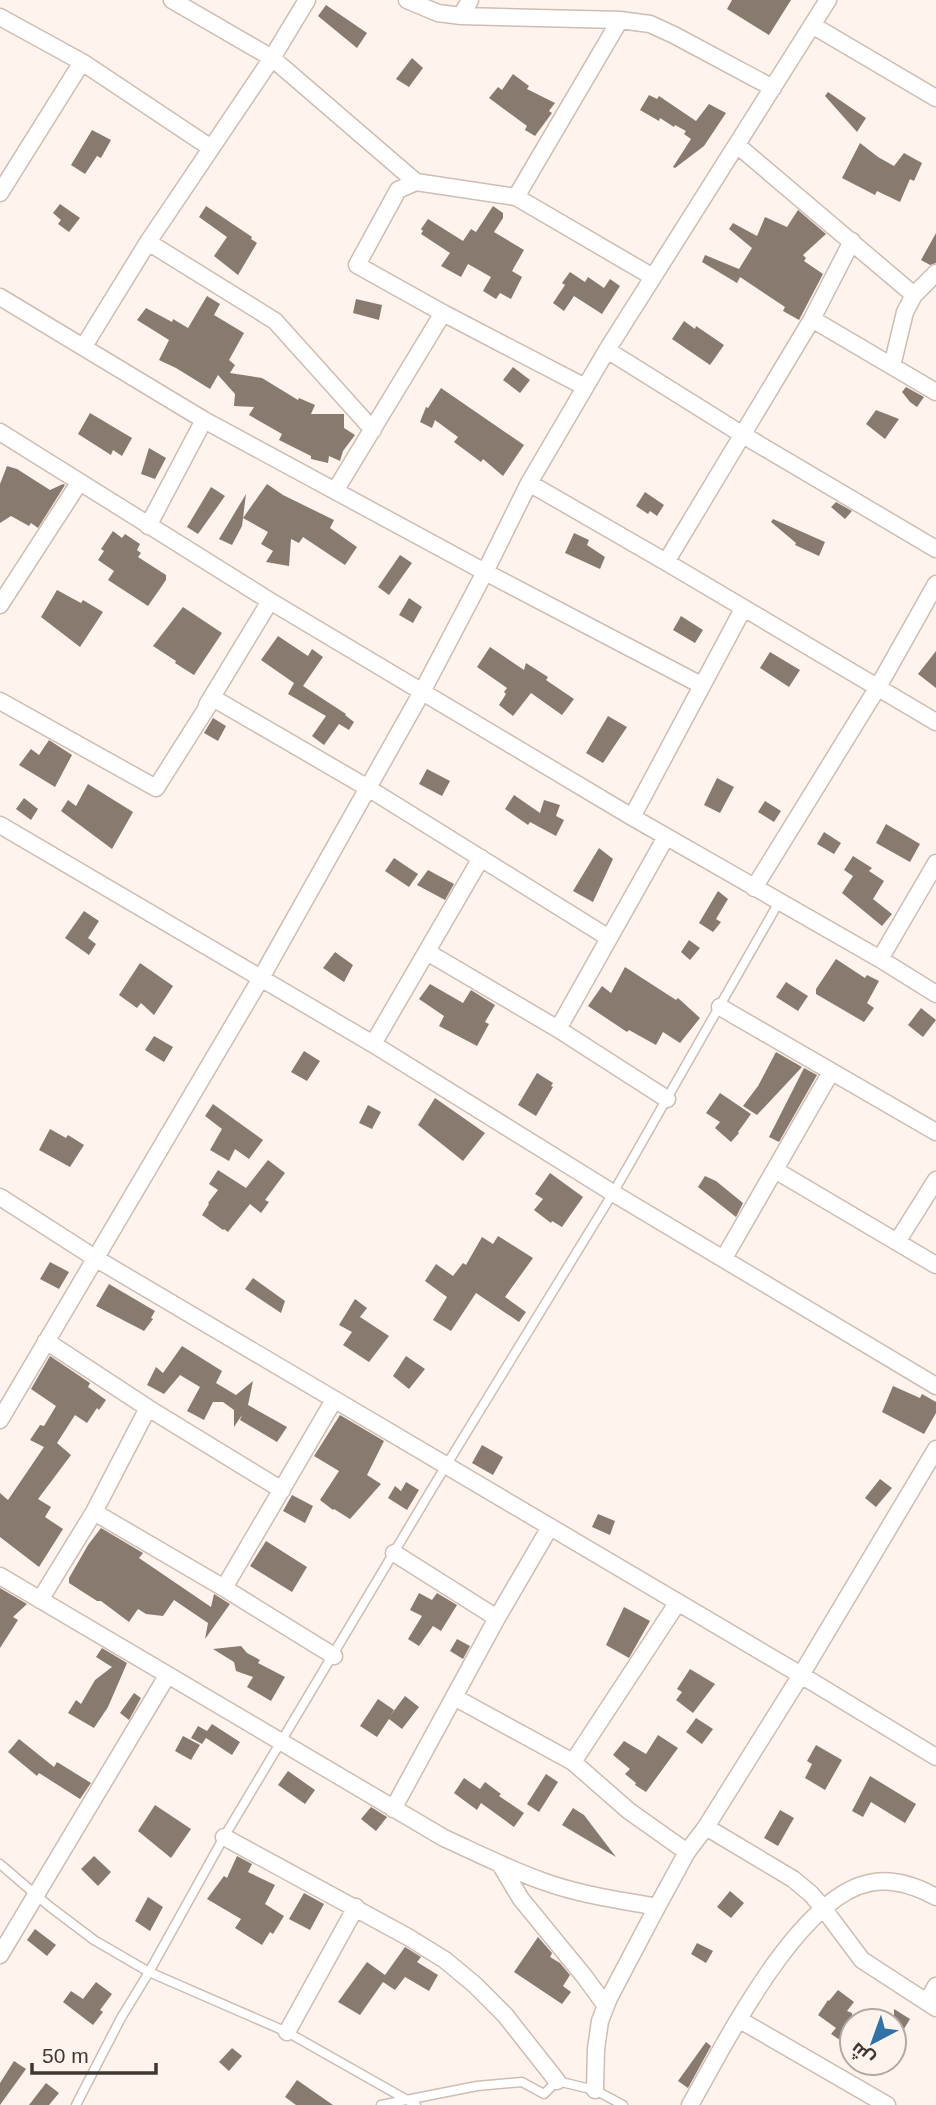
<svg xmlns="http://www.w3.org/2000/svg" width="936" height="2105" font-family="Helvetica,Cairo,sans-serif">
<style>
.building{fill:#897a70}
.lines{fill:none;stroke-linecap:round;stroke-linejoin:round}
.service-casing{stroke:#cdbdb2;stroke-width:11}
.minor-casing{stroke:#cdbdb2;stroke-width:19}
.service{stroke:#fff;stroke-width:8}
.minor{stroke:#fff;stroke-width:16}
</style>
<rect width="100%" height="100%" fill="#fef4ed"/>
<path class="building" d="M732,0H791L769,35L727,9Z
M326,5L367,33L357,48L318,16Z
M412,58L423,68L409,87L396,79Z
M513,74L529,86L527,89L555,103L549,111L552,113L535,136L525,130L527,126L489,98L498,87L502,90Z
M828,92L866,118L857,132L825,96Z
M649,95L657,99L659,96L696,121L709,104L726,113L704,146L675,168L673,167L691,139L684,134L686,131L675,125L674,127L660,118L659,121L640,110Z
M92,130L111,140L101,158L97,156L85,174L71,165Z
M860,143L878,157L894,166L904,153L922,163L914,181L910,179L900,202L877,191L875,195L842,178Z
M60,204L80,218L69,232L58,224L61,220L53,213Z
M206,206L252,237L251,239L257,243L238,275L214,256L227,237L199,217Z
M493,206L503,213V218L494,232L524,250L512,271L522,277L511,299L500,293L496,299L483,291L491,277L468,264L461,277L441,266L450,253L421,234L423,231L421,229L428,219L463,241L471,229L476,232Z
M798,210L826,234L803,255L806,258L804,261L823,274L799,320L783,311L785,307L740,277L737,283L702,262L705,255L739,269L752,248L729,229L733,223L757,236L765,217L787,227Z
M936,233V263L930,265L921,260Z
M570,272L585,282L588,277L604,288L610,279L620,286L602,314L574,296L564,311L553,303L565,285L562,283Z
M207,296L220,304L214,315L244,333L229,360L235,365L230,373L262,378L298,400L299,398L315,405L311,414H344V428L355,435L343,451L340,461L329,456L328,463L311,459V456L279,440L282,434L249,415L254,407L234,406L235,394L218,375L210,389L176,368L159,360L169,340L137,320L146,308L172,322L173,319L188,328Z
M356,299L382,305L379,320L353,313Z
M684,321L695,329L696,326L724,345L710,365L672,339Z
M513,367L530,380L520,393L503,380Z
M906,387L924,397L917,407L910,402L902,392Z
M441,388L524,445L503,476L483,459L481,462L454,442L458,437L435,420L432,428L420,422L426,407L428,408Z
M876,410L899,419L885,439L866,424Z
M90,413L132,438L122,456L113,450L111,455L78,434Z
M149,448L166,458L155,479L141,474Z
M7,466L17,469L50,490L63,484L65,485L38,528L31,523L29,526L11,516L0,523V484Z
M267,484L283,495L334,520L330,528L357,547L345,565L303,537L299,543L291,539L289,566L266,562L273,551L261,544L268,532L243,518Z
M211,487L225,496L198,534L187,527Z
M645,492L664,505L657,516L650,511L648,514L636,506Z
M246,494L242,526L232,545L219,539Z
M836,502L852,511L845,519L831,507Z
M773,519L825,542L819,556L795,545L796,543L771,522Z
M113,531L122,538L125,534L140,544L137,550L141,553L138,557L166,575V580L148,606L108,580L114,571L98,560L104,551L101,549Z
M574,533L589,540L587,545L605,557L600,569L565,553Z
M400,555L412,563L389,595L378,587Z
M57,590L81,603L83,600L103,612L80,647L41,617Z
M409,598L422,607L413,623L399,615Z
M183,607L222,633L194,675L175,663L176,661L153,646Z
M681,616L703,630L695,643L673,630Z
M278,636L308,656L312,649L323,657L303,686L346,714L345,715L354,722L349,730L339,724L324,745L312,736L326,716L288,694L294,683L261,660Z
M490,647L524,670L526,663L548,677L546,680L574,699L562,715L531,693L513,716L499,705L506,694L504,692L507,688L477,667Z
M936,651V688L918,674Z
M770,652L800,670L789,687L760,668Z
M608,716L627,727L603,763L586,753Z
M213,718L226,726L218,741L204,733Z
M49,740L72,755L55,787L19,765L31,749L39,755Z
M427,769L450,781L442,796L419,784Z
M717,778L734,787L720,813L704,805Z
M88,784L133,812L112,849L61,811L68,800L76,806Z
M514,795L540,813L544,800L560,805L556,816L564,820L556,836L530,822L528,825L505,809Z
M24,798L38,809L31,820L16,809Z
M765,801L781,811L774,822L758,812Z
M886,824L920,844L910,862L876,843Z
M824,832L841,843L834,854L817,844Z
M599,848L613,859L593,902L573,891Z
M853,856L872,868L869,871L884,881L873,899L892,914L882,926L842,893L853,876L844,870Z
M394,858L418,874L409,887L385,871Z
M428,870L454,884L445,900L417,885Z
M718,891L728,899L716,919L721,922L713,932L699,923Z
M84,911L99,921L88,938L96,944L89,955L65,938Z
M689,940L700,948L690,960L681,952Z
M335,952L353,965L344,982L323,968Z
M836,959L865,978L867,975L879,981L867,1003L874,1008L864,1022L816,994V989Z
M140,963L173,986L154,1015L141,1003L137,1008L119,995Z
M625,967L676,1000L678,998L700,1018L680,1043L663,1032L656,1045L629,1030L627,1032L588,1006L602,986L611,993Z
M786,982L808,996L798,1011L776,997Z
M430,984L463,1003L471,990L495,1005L485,1022L489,1024L477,1046L439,1026L444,1016L419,999Z
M921,1008L936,1020L923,1037L908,1025Z
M154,1036L173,1047L164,1062L145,1050Z
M304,1051L320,1061L307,1081L291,1072Z
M776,1052L802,1067L757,1115L743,1106L758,1086Z
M804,1068L817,1075L779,1142L769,1137Z
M537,1073L553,1083L551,1086L553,1087L536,1116L518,1105Z
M720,1093L751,1114L738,1132L739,1133L731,1142L715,1128L720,1122L706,1113Z
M435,1098L485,1133L463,1161L418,1125Z
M213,1104L263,1140L249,1159L235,1149L229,1161L210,1150L222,1129L205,1116Z
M368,1105L381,1112L372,1129L359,1123Z
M50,1129L66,1138L68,1135L84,1145L70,1167L39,1150Z
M268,1160L285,1173L265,1200L269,1202L261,1213L250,1204L228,1232L224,1229L223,1230L202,1215L209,1204L208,1203L218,1190L209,1184L218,1170L246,1188Z
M550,1173L583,1197L562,1227L552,1221L551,1223L534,1210L543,1199L535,1194Z
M705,1176L716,1181L743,1203L736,1217L698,1187Z
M498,1236L533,1258L505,1297L526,1312L519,1322L476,1293L451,1331L433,1320L447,1297L425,1281L436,1264L453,1276L463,1263L466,1265L482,1237L493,1244Z
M50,1262L69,1272L59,1289L40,1279Z
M253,1278L285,1301L281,1313L245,1289Z
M109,1284L155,1311L151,1318L153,1319L144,1331L96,1306Z
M355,1299L367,1308L360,1317L389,1336L369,1362L343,1345L352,1332L339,1325Z
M182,1346L222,1371L216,1383L236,1395L253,1381L248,1405L287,1427L277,1442L240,1420L242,1415L234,1427V1410L223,1402H213L204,1420L187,1411L200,1387L180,1375L164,1394L147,1385L156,1367L163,1373Z
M50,1356L90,1383L88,1387L106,1400L99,1410L97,1408L87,1423L75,1415L57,1443L71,1455L38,1499L51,1507L45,1517L63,1529L39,1567L0,1537V1493L8,1500L44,1447L30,1440L40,1425L44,1426L56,1406L31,1389Z
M406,1356L425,1369L409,1389L393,1376Z
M893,1386L920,1398L922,1394L936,1402V1413L924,1434L882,1412Z
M340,1415L384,1441L367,1475L381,1484L350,1519L334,1509L333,1510L320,1500L339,1471L314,1456Z
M482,1445L503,1457L493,1475L472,1463Z
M880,1479L892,1488L876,1507L865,1498Z
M406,1482L419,1490L407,1510L388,1498L395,1486L401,1491Z
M292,1495L313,1506L305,1523L283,1511Z
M598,1514L615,1521L610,1535L592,1527Z
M101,1528L143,1553L139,1558L211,1607L214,1594L230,1604L205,1639L208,1623L174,1600L163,1616L146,1614L138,1609L129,1622L101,1601H97L69,1583V1578L88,1545Z
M266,1541L307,1567L292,1592L250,1566Z
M0,1588L27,1604L13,1617L18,1620L0,1648Z
M419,1593L432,1600L437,1593L457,1605L441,1631L433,1626L419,1646L408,1639L422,1616L410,1610Z
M624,1607L650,1621L629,1658L606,1645Z
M457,1639L470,1646L463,1659L450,1651Z
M241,1646L247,1653L260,1660L258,1663L285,1677L271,1701L247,1687L253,1677L236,1671L234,1662L213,1649Z
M102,1648L127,1663L108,1707L94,1728L68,1713L76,1700L81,1704L95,1680L112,1667L96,1657Z
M690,1669L715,1684L693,1713L676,1700L682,1692L677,1689Z
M134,1693L141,1698L129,1720L120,1713Z
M405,1696L419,1707L402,1729L389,1719L377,1737L360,1726L378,1699L394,1710L390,1716Z
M696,1718L713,1729L702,1744L686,1732Z
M212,1724L240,1742L232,1755L206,1738L202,1744L191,1738L198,1726L207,1731Z
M658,1735L678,1748L646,1792L635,1785L636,1783L625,1774L630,1769L613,1755L624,1741L646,1754Z
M183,1736L200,1745L191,1760L175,1751Z
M19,1739L54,1767L57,1762L91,1783L80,1799L39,1773L37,1776L8,1752Z
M816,1745L842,1760L825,1790L805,1778L812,1764L807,1761Z
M288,1771L315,1790L305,1804L278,1785Z
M546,1774L558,1782L539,1812L527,1804Z
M870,1776L916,1804L905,1823L871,1802L863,1817L852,1811Z
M464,1778L480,1789L485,1782L501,1794L499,1796L524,1813L514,1827L481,1803L477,1810L454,1793Z
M155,1805L191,1829L171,1858L138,1831Z
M371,1807L387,1817L376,1831L361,1819Z
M573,1808L584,1815L616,1857L562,1825Z
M780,1810L794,1818L778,1846L764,1838Z
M94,1856L111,1872L98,1886L81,1869Z
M237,1856L252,1864L248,1872L275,1885L265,1904L284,1916L273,1934L270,1932L262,1945L235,1928L241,1919L207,1899L224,1876L227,1878Z
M730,1891L744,1903L731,1918L717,1907Z
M304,1893L324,1904L310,1930L289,1919Z
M148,1897L163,1907L150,1931L135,1921Z
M35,1929L56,1945L47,1956L27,1940Z
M538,1937L552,1953L550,1957L560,1963L570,1975L563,1986L571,1992L562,2004L514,1972Z
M697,1943L713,1951L706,1963L691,1954Z
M405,1947L421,1957L417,1962L438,1975L429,1991L405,1977L395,1990L383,1982L360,2015L338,2002L367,1962L385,1975Z
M96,1982L112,1994L100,2010L103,2012L93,2025L63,2002L71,1991L83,1999Z
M838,1990L854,2002L847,2011L852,2013V2048L831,2034L836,2028L818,2015L828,2000L829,2001Z
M894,2009L910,2019L894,2045Z
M706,2042L711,2046L688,2088L678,2081Z
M232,2048L242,2056L229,2071L219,2062Z
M14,2061L26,2069L0,2105V2083Z
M297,2080L333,2105H296L285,2097Z
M46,2083L59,2093L49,2105H29Z"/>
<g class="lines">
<g class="service-casing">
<path id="service" d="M0,1864L49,1906L94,1940L149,1972L287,2032L416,2105
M76,2105L121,2018L149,1972L224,1837L433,1487L613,1193L779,902
M381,2105L477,2086L522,2082L544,2094L557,2081L595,2090L623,2105"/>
</g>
<g class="minor-casing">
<path id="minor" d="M172,0L272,58L416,182L516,197L653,277
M407,0L438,13L461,16L620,20L650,24L674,35L773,88
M461,16L470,0
M0,17L82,62L211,148
M812,25L936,98
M737,145L914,295
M0,193L82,62
M516,197L620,20
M148,242L275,321L373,430
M0,297L204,420L485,572L701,685
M443,313L585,387
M812,319L936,392
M84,346L148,242L272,58L307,0
M607,350L743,435L936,549
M892,366L905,312L914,295L936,273
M0,432L270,601L632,817L880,959L936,994
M529,483L666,562L936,722
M335,491L443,313L357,265L398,190L416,182
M148,526L204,420
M666,562L812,319L852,241
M0,605L79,483
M0,701L156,788L213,698L368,788L609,938
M207,705L270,601
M632,817L743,609
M0,825L373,1044L613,1193L936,1386
M754,888L878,687L936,584
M427,952L558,1029L667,1099
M880,959L936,863
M720,1007L936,1132
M558,1029L666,837
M373,1044L481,858
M775,1170L936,1265
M0,1197L95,1258L801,1675L936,1757
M897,1242L936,1180
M724,1258L831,1072
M46,1341L148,1408L282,1490
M0,1420L261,978L423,690L485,572L529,483L607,350L828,0
M94,1512L224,1588L334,1656
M394,1553L497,1618
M0,1576L444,1838C477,1853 510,1870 545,1882C581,1895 620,1900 657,1907
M224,1588L334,1400
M40,1600L94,1512L148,1408
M454,1697L573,1762L629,1811L687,1852
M573,1762L678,1602
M393,1809L497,1618L550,1527
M706,1827L793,1879L811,1894L823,1908L862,1960L936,2008
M224,1837L408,1937L445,1960L475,1985L505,2015L557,2081
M500,1864L521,1899L584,1976L606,2006
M0,1955L167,1676
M927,2002L936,1986
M740,2020L887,2105
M287,2032L356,1907
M595,2090L596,2049L600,2021L609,1998L657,1907L687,1852L706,1827L801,1675L936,1449
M690,2105C725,2044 797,1898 869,1883C891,1878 916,1886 936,1897"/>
</g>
<use href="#service" class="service"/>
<use href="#minor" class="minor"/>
</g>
<g transform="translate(873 2042) rotate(221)"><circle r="33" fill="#fef4ed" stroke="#b1a9a3" stroke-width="2"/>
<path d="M0-5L12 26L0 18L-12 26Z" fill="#3172a8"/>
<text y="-10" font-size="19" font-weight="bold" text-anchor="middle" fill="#3e3833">ش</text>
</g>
<path d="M32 2063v10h124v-10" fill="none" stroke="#3e3833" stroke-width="3.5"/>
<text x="42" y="2063" font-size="21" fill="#3e3833" stroke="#fef4ed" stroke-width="5" paint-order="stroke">50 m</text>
</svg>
